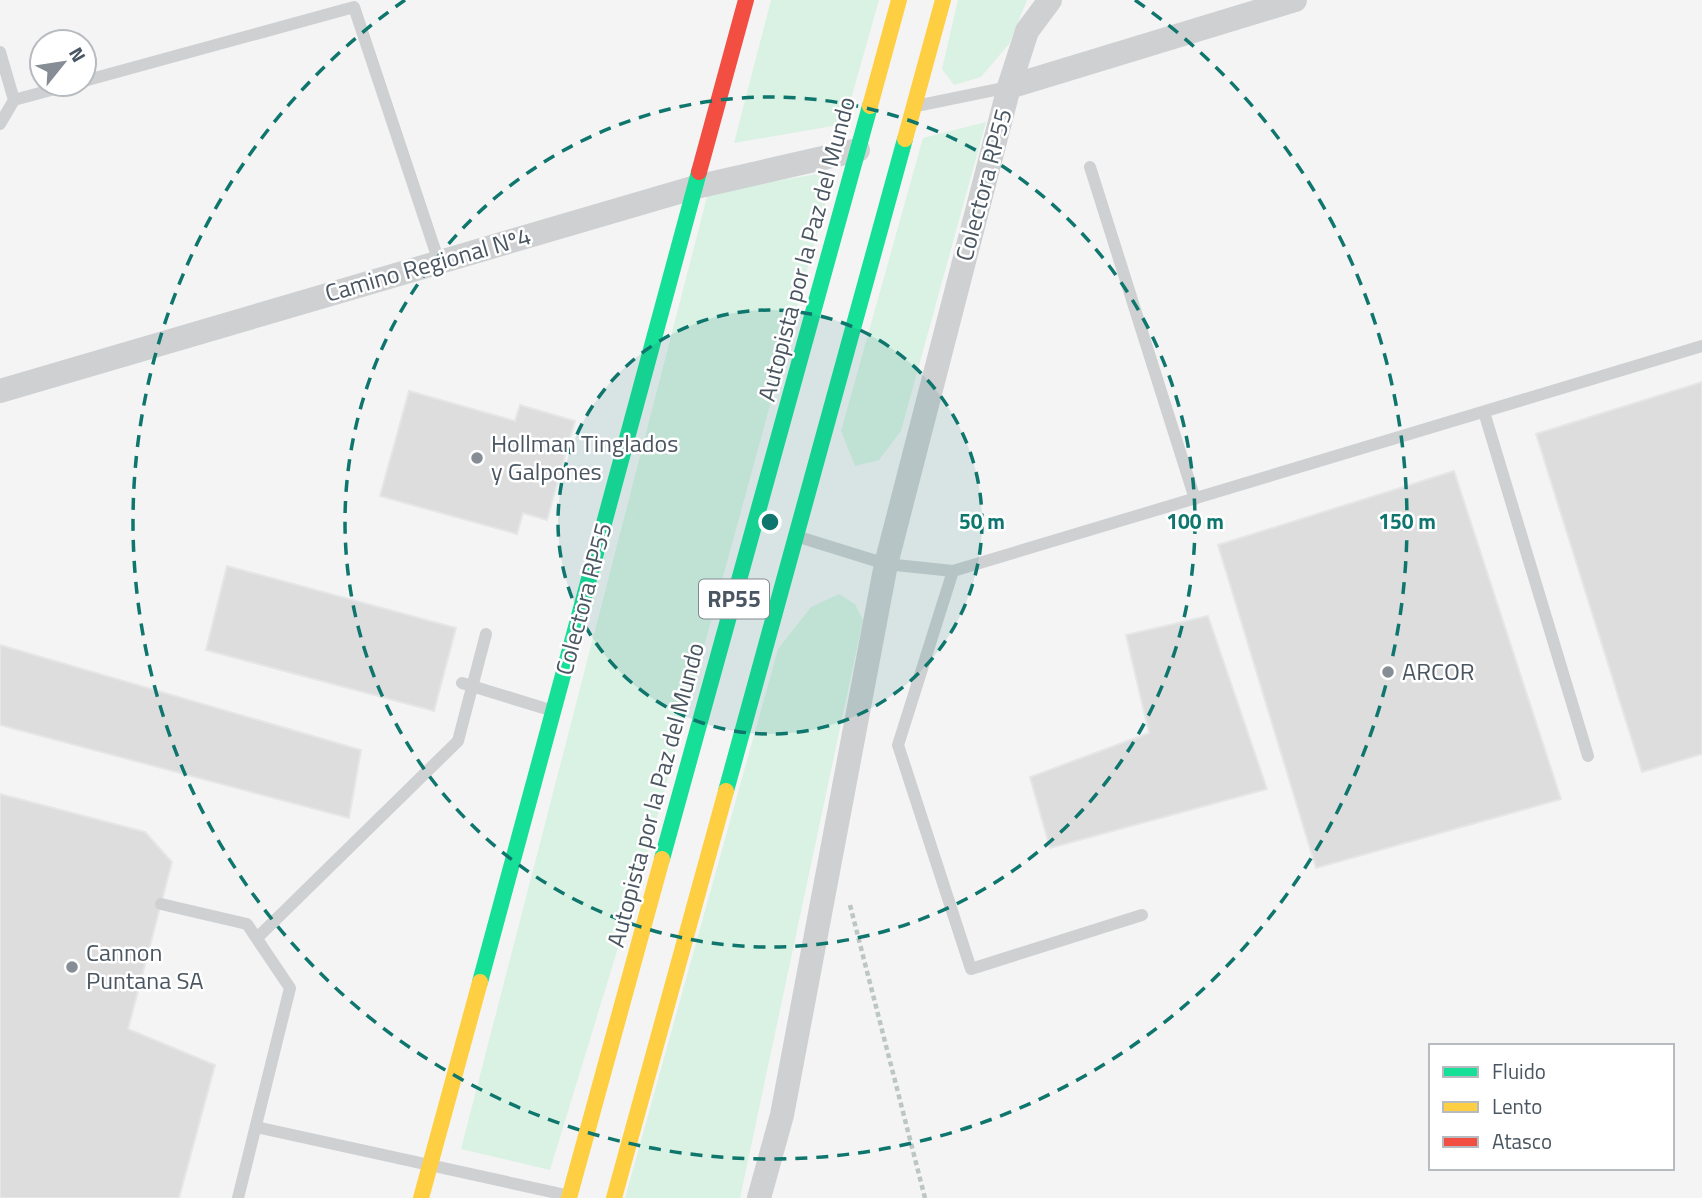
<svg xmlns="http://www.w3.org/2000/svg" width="1702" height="1198" font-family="'Titillium Web',sans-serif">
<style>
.green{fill:#d9f2e3}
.building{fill:#ddddde;stroke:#e5e6e7;stroke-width:2}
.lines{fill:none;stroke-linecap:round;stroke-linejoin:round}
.path{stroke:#bcc7c4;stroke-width:4.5;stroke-dasharray:5 3.5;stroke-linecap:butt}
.lane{stroke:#ced0d2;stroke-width:12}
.street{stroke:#ced0d2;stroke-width:24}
.fast{stroke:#16e098;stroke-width:16}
.slow{stroke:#ffcf43;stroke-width:16}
.jam{stroke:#f24e42;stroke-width:16}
.ring{fill:none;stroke:#0f766e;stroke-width:3.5;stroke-dasharray:12 9}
.poi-dot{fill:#868d94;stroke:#fff;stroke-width:2.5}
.labels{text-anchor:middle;stroke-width:5;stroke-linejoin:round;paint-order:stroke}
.shield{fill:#fff;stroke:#808990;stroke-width:2}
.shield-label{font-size:23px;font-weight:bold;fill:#4a5661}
.street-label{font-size:24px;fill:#4a5661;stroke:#fff}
.poi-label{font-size:24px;fill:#4a5661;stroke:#fff;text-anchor:start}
.centre{fill:#0f766e;stroke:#fff;stroke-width:3.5}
.ring-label{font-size:21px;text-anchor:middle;font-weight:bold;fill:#0f766e;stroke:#fff;stroke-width:5;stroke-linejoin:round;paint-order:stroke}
</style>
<rect width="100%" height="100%" fill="#f4f4f4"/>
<path class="green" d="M771,0H879L844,124L734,143Z
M958,0H1027L1009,44L981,77L954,85L942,69Z
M986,122L901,431L879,460L855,466L841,431L923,138Z
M817,174L830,186L651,840L550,1170L461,1149L708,193Z
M839,594L855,604L863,620L740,1198H625L778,649L811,607Z"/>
<path class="building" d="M1702,382V754L1642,772L1536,434Z
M409,391L515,421L520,405L575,421L547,520L523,513L517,534L380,496Z
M1454,471L1561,799L1316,868L1218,545Z
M227,566L456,628L434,711L206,650Z
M1208,616L1267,789L1050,848L1030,777L1149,733L1126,635Z
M0,645L361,750L349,818L0,725Z
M0,794L145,832L172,862L128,1029L215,1065L179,1198H0Z"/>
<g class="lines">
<path class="path" d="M850,905L925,1198"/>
<path class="lane" d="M0,52L14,100L73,84
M84,81L354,7L439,262
M921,105L1009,87
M0,124L14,100
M1090,167L1195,499
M1484,412L1588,756
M799,537L886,564L953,571L1702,346
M953,571L898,745L971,969L1142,915
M462,683L550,710
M161,904L247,924L290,988L238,1198
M257,938L458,741L486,634
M256,1127L566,1195"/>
<path class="street" d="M1009,87L1295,0
M0,391L696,187L858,150
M759,1198L782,1115L886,564L1009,87L1027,31L1050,0"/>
<path class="fast" d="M726,791L905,139
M662,859L870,106
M480,982L699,172"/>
<path class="slow" d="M870,106L899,0
M905,139L943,0
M421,1198L480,982
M569,1198L662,859
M614,1198L726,791"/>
<path class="jam" d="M699,172L746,0"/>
</g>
<circle cx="770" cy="522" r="212" fill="#0f766e" fill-opacity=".12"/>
<g class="ring">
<circle cx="770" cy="522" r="212"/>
<circle cx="770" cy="522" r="425"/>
<path d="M1135 0A637 637 0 1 1 405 0"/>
</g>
<g class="poi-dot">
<circle cx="477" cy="458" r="7"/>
<circle cx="1388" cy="672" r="7"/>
<circle cx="72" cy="967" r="7"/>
</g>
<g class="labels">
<rect class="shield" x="699" y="579.5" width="70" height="39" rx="5"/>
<g class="shield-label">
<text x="734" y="607">RP55</text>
</g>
<g class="street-label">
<text transform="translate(984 185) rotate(-75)" y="8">Colectora RP55</text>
<text transform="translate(807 249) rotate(-75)" y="8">Autopista por la Paz del Mundo</text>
<text transform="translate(428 265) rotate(-16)" y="8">Camino Regional Nº4</text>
<text transform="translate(584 599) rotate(-75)" y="8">Colectora RP55</text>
<text transform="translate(656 795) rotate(-75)" y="8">Autopista por la Paz del Mundo</text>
</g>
<g class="poi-label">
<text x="491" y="452">Hollman Tinglados<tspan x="491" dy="28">y Galpones</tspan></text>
<text x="1402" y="680">ARCOR</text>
<text x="86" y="961">Cannon<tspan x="86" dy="28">Puntana SA</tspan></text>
</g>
</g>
<circle cx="770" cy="522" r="10" class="centre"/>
<g class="ring-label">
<text x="982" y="529">50 m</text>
<text x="1195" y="529">100 m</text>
<text x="1407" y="529">150 m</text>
</g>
<rect x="1429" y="1044" width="245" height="126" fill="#ffffff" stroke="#b7bbc0" stroke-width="2"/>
<rect x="1443" y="1067" width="35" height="10" fill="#16e098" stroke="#b7bbc0" stroke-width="2"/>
<text x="1492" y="1079" font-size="21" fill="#4a5661">Fluido</text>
<rect x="1443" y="1102" width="35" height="10" fill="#ffcf43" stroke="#b7bbc0" stroke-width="2"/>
<text x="1492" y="1114" font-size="21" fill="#4a5661">Lento</text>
<rect x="1443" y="1137" width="35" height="10" fill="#f24e42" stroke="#b7bbc0" stroke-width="2"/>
<text x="1492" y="1149" font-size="21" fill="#4a5661">Atasco</text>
<g transform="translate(63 63) rotate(60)"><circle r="33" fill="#ffffff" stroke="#b7bbc0" stroke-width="2"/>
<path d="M0-5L12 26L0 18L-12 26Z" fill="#868d94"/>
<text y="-10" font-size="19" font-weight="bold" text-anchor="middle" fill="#4a5661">N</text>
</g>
</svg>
